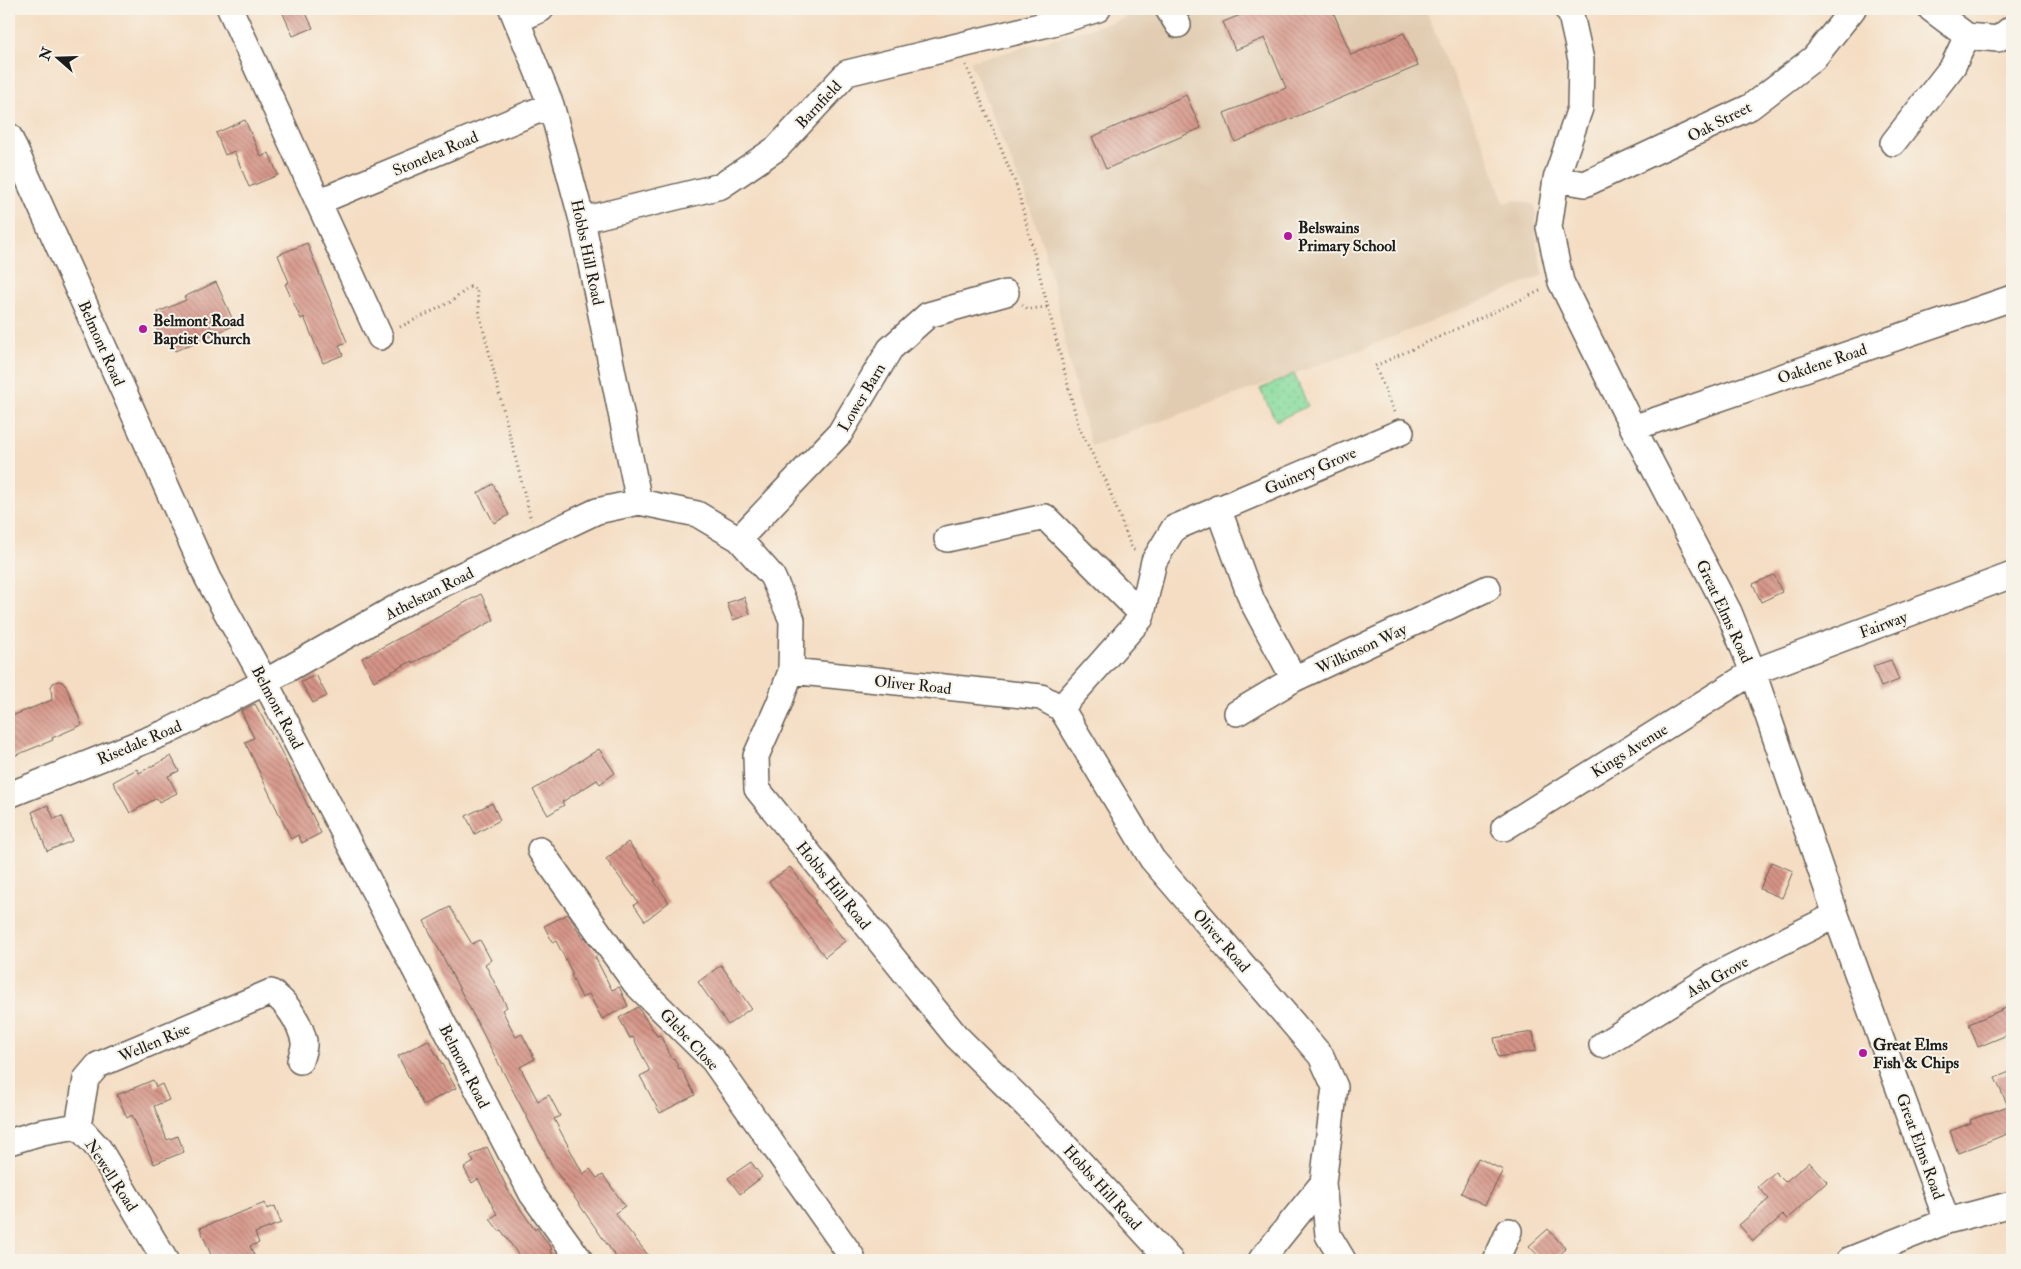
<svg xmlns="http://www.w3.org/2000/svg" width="2021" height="1269" font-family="'IM FELL Double Pica',serif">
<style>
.built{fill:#e1ccb1}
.park{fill:url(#park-dots);stroke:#527c5d}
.building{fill:url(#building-back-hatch)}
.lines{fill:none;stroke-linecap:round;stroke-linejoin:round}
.minor-casing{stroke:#686056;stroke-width:28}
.path{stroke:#686056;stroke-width:3;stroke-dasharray:1 4;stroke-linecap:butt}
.minor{stroke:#fff;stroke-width:25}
.poi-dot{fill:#b5179e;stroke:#f7f3e8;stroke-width:2}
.labels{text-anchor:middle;stroke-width:4;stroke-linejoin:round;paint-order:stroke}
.street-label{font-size:16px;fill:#1c1c1c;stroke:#f7f3e8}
.poi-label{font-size:16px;font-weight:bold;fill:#1c1c1c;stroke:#f7f3e8;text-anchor:start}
</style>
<defs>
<pattern id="park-dots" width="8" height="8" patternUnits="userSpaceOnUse" patternTransform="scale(1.25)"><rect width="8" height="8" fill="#88dc9e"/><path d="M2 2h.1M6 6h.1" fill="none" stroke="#75bc88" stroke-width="1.8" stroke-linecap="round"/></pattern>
<pattern id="building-back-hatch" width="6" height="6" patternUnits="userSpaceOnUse" patternTransform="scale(1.25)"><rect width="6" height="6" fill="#d69487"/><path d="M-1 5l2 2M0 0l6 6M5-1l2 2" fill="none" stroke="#ad786e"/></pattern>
</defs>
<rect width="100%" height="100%" fill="#f7f3e8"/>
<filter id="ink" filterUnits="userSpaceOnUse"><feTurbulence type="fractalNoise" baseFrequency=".02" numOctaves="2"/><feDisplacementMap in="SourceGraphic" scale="10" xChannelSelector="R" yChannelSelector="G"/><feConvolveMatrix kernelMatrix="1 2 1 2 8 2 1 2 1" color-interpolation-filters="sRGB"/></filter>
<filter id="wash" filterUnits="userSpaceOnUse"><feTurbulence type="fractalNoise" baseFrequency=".0096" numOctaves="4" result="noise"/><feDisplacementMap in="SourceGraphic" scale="20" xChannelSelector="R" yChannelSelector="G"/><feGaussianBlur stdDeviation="1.12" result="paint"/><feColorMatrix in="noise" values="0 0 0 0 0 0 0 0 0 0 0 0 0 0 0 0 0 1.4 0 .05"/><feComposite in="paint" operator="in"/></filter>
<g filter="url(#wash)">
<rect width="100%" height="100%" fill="#f4ddc2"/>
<path class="built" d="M1147,9H1425L1488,155L1504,203L1517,200L1535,205L1537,246L1544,275L1363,349L1091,446L1067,355L1057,300L1043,246L1030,207L970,61L1004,53L1119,20Z"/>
<path class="park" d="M1294,374L1308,406L1276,421L1260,389Z"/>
<g id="blocks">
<path class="building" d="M281,9H304L313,28L293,36Z
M1255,9H1332L1351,55L1404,33L1418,66L1235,142L1224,113L1286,88L1265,38L1235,50L1223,22Z
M1186,95L1201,128L1106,169L1092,137Z
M245,120L261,157L269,153L278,175L249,187L234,151L225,155L216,133Z
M307,243L347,342L339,345L343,355L323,363L304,317L301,319L285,284L289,282L278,255Z
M216,282L235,325L175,351L170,339L163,342L156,326L163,324L158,312L186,300L184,297Z
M493,484L509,515L494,523L478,493Z
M1774,575L1782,592L1761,602L1753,584Z
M481,594L494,620L435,652L412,663V661L374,681L362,658Z
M744,597L750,614L733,620L727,603Z
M1891,660L1899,680L1881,687L1873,666Z
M316,675L327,696L313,703L301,682Z
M58,681L62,682L66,686L82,725L52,738L53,740L9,758V717L52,700L51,687L53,683Z
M255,704L281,751L321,833L302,843L298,835L291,839L245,742L254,738L241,711Z
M599,749L615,773L600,784L597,780L562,802L564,805L548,815L533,790Z
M171,756L179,771L168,776L177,793L159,802L157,798L130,813L113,782L137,769L139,773Z
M492,803L500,820L475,834L466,816Z
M48,805L54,819L62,816L72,841L47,851L32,812Z
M628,842L656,880L654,881L669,902L645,921L634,905L638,902L606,859Z
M1771,862L1793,871L1782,898L1760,889Z
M790,867L816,901L814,902L845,941L825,957L769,882Z
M450,907L472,944L480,940L491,960L485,964L507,1007L502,1010L516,1037L522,1034L535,1059L520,1067L538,1101L549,1095L560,1116L554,1119L583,1174L590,1169L597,1178L603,1175L625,1206L615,1213L652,1260H618L553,1167L424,921Z
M568,914L583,938L585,937L598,955L595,957L612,990L619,987L628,1006L602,1019L589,994L582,998L571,975L573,974L556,941L553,943L544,926Z
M721,965L751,1008L728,1025L698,982Z
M638,1007L657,1036L660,1035L672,1059L674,1058L679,1069L681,1068L695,1095L660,1113L640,1076L650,1071L633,1037L630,1038L619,1018Z
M2006,1008L2012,1025V1033L1978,1047L1969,1024Z
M1533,1032L1536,1051L1498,1057L1494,1038Z
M428,1040L456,1088L423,1105L398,1056Z
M2012,1071V1132L1958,1153L1950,1131L1971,1123L1970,1120L2008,1106L1995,1078Z
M153,1080L156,1087L162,1084L169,1100L154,1106L167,1140L178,1136L184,1152L154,1164L132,1115L127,1118L117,1095Z
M487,1147L510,1194L535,1230L537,1228L552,1249L550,1250L557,1260H522L501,1230L499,1231L490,1219L497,1214L478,1179L472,1183L464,1168L474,1162L470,1156Z
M1478,1158L1503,1170L1485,1205L1461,1193Z
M751,1162L762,1177L740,1194L728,1178Z
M1809,1162L1827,1182L1787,1219L1783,1215L1753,1241L1739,1225L1769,1199L1758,1187L1775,1172L1785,1182Z
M265,1203L267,1209L275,1206L281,1223L255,1233L259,1243L250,1246L256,1260H213L200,1228Z
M1548,1229L1566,1249L1553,1260H1542L1529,1246Z"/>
</g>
</g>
<g filter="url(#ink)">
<use href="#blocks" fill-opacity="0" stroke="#686056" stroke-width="1"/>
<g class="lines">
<g class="minor-casing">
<path id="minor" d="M230,9L380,337
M512,9L551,105L582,220L639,502
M1168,9L1178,25
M1567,9L1571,15L1581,60L1580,108L1556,179L1549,227L1561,282L1633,428L1729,612L1753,672L1836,915L1947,1221
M1931,9L1967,36L1998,39L2012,28
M518,20L541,9
M9,136L208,579L265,682L532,1194L580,1260
M1893,143L1953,66L1967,36
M1556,179L1585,184L1750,107L1814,58L1853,9
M318,202L551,105
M582,220L721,186L777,148L847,73L1056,22L1098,9
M1633,428L2012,298
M1218,508L1252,601L1294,679
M739,539L840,433L890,349L928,315L1006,293
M947,539L1045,517L1142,614
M791,671L1041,697L1061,708L1152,859L1321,1056L1335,1087L1323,1183L1328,1235L1343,1260
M1061,708L1141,618L1154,561L1174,528L1401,432
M1237,713L1294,679L1488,588
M9,795L167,732L265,682L413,598L597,511L639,502L697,514L739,539L772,576L792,620L791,671L779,704L756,756L757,789L956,1036L1044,1123L1170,1260
M1504,828L1753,672L2012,575
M540,850L635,983L713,1060L852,1257L848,1260
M1602,1045L1714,976L1836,915
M78,1126L86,1079L98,1065L271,992C287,1002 300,1023 304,1041C305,1047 302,1054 300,1061
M9,1142L42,1132L78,1126L99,1149L165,1260
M1261,1260L1323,1183
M1496,1260L1509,1231
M1849,1260L1947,1221L2012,1204"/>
</g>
<path class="path" d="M966,65L1017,187L1079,428L1106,481L1132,549L1136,551
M1022,305L1028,309L1048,307
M400,327L449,303L470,287L477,290L480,316L531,520
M1394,412L1375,366L1542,290"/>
<use href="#minor" class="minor"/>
</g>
</g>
<g class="poi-dot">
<circle cx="1288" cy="236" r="5"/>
<circle cx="143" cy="329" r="5"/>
<circle cx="1863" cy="1053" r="5"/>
</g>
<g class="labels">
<g class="street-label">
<text transform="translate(818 104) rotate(-47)" y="6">Barnfield</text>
<text transform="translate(1719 121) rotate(-27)" y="6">Oak Street</text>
<text transform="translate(435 153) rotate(-23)" y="6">Stonelea Road</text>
<text transform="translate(588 252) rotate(78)" y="6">Hobbs Hill Road</text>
<text transform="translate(102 343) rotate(66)" y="6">Belmont Road</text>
<text transform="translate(1822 363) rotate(-19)" y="6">Oakdene Road</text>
<text transform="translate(861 397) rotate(-59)" y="6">Lower Barn</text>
<text transform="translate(1310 470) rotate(-23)" y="6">Guinery Grove</text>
<text transform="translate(429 593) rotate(-27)" y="6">Athelstan Road</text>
<text transform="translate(1725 611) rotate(65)" y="6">Great Elms Road</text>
<text transform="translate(1883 624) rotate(-20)" y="6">Fairway</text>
<text transform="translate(1361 648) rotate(-25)" y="6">Wilkinson Way</text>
<text transform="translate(913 684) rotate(6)" y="6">Oliver Road</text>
<text transform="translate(278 707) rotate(62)" y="6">Belmont Road</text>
<text transform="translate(139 742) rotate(-23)" y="6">Risedale Road</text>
<text transform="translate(1629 750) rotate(-32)" y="6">Kings Avenue</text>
<text transform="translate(834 885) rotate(51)" y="6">Hobbs Hill Road</text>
<text transform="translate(1222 940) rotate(49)" y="6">Oliver Road</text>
<text transform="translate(1717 976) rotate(-29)" y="6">Ash Grove</text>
<text transform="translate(690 1039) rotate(47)" y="6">Glebe Close</text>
<text transform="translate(154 1042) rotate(-23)" y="6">Wellen Rise</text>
<text transform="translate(465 1066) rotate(63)" y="6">Belmont Road</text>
<text transform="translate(1921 1146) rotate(70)" y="6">Great Elms Road</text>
<text transform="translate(112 1175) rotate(57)" y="6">Newell Road</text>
<text transform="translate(1103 1187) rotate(48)" y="6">Hobbs Hill Road</text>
</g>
<g class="poi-label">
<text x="1298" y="233">Belswains<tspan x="1298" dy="18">Primary School</tspan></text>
<text x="153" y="326">Belmont Road<tspan x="153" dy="18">Baptist Church</tspan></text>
<text x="1873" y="1050">Great Elms<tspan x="1873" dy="18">Fish &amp; Chips</tspan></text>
</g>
</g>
<rect width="2021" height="1269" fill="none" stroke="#f7f3e8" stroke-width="30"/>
<g transform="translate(58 58) rotate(290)" stroke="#f7f3e8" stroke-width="4" paint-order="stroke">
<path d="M0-4L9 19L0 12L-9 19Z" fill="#1c1c1c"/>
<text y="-8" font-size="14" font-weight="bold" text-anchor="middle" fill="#1c1c1c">N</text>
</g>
</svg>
